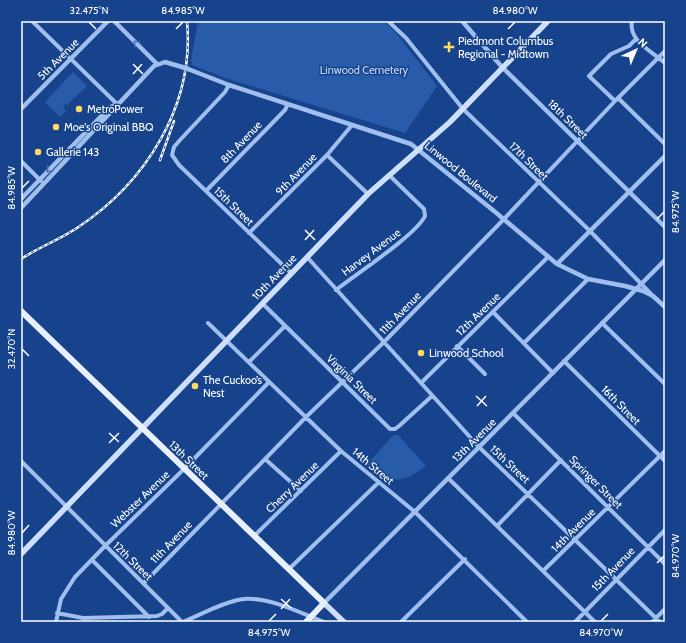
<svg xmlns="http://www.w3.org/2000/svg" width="686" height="643" font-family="Cabin,sans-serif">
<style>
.green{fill:#285cab}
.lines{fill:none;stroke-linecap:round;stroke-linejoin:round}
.minor{stroke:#a0bfef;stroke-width:4}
.tertiary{stroke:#a0bfef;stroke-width:4.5}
.secondary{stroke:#cedffb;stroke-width:5.5}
.primary{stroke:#e8f0ff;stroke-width:6}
.rail-casing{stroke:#fff;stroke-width:2.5}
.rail{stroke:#16438c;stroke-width:1;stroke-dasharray:3;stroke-linecap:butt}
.tertiary-bridge{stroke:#a0bfef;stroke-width:4.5}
.oneway{stroke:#466eaf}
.ticks{fill:none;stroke:#fff;stroke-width:1.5}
.poi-dot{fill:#ffda5e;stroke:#16438c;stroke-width:1.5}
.labels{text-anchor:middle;stroke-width:3;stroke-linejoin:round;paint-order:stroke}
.poi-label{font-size:11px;fill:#fff;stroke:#16438c;text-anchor:start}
.street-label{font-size:11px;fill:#fff;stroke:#16438c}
.park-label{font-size:11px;fill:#c6dbfb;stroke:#16438c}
.neatline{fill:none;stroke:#fff;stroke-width:1.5}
.ticks-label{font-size:10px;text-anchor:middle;fill:#fff}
</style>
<rect width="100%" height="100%" fill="#16438c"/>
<path class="green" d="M198,21H383L396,33L437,86L405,133L225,78L192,65L191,60Z
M73,72L87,86L67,105L65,104L63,107L66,111L60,117L45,102Z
M393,435H398L426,466C401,485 392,483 366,466Z"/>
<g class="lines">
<path class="minor" d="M32,21L117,104
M388,21L406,38L463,109L590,231L651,294
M632,21C628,41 652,51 665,63
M229,85L225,92L180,140L174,147L172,155L179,165L291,273
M618,98L665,144
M615,101L589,76L611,54L629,46L636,39
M327,155L368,194
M21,161L41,181
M206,191L285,110L288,104
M249,233L327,155L352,125
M307,257L479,447L660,622
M336,290C356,274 416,235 425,216L424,209L389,175
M262,303L390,429H395L399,426L432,396
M493,312L553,373
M208,323L341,451L415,512L527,622
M602,323L665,384
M524,343L588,279
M457,346L485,374
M564,361L665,461
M249,362L285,326
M421,383L548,257
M513,413L665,564
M265,459L301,491
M21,461L182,622
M448,478L595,622
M497,526L561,460
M254,536L341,451
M92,560L149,617
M289,569L379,482
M543,571L665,451
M144,583L306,417L384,342L504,219L615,101L665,51
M57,613L83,618L157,616L162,614L168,608
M56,622L61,599L75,577L105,546L184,469L269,382
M183,622C200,615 225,601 244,599C270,597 300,613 324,622
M401,622L465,559
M575,622L665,530
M652,622L665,609"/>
<path class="tertiary" d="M114,21L157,64
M462,21L502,67L665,227
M188,69L229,85L411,144L494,211L557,264L588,279L625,286L643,291L653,296L665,307
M21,109L108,21
M21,199L109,108L117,104
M21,208L154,66L165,62L182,67
M557,264L665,156
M324,603L665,260"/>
<path class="secondary" d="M21,554L368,194L450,122L548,21
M324,603L344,622"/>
<path class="primary" d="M21,311L324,603L306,622"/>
<g class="rail-casing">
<path id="rail" d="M160,160L174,121
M21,259C39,247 59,240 77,228C145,183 195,106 187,21"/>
</g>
<use href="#rail" class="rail"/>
<path class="tertiary-bridge" d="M182,67L188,69"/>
</g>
<defs><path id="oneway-chevron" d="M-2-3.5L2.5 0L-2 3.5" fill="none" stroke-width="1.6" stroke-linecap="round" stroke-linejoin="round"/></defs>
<g class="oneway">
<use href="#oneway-chevron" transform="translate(136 43) rotate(-135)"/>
<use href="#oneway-chevron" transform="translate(49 170) rotate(134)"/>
</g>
<path class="ticks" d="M89,22L96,29M176,29L183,22M508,29L515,22M133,64L143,74M133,74L142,64M22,188L29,181M657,219L664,212M305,230L315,240M305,240L314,230M22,349L29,356M476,396L487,406M477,406L486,396M109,433L119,442M109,443L119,433M22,533L29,525M657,563L664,556M281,599L291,608M281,609L290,599M269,621L276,614M601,621L608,614"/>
<g class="poi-dot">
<path d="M447 41h4v4h4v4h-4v4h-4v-4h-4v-4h4z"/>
<circle cx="79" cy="109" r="4"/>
<circle cx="56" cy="127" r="4"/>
<circle cx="38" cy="152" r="4"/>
<circle cx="421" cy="353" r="4"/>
<circle cx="195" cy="386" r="4"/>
</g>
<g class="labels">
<g class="poi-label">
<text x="458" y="45">Piedmont Columbus<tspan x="458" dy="13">Regional - Midtown</tspan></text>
<text x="87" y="113">MetroPower</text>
<text x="64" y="131">Moe's Original BBQ</text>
<text x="46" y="156">Gallerie 143</text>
<text x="429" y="357">Linwood School</text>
<text x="203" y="384">The Cuckoo’s<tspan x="203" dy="13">Nest</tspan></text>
</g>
<g class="street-label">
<text transform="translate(58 59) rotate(-45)" y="4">5th Avenue</text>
<text transform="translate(568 119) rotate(44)" y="4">18th Street</text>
<text transform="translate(241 142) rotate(-46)" y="4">8th Avenue</text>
<text transform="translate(529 161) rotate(44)" y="4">17th Street</text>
<text transform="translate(461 172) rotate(39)" y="4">Linwood Boulevard</text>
<text transform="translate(296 174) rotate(-46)" y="4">9th Avenue</text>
<text transform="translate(234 206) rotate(44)" y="4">15th Street</text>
<text transform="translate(371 252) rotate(-37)" y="4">Harvey Avenue</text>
<text transform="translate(274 277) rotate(-46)" y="4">10th Avenue</text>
<text transform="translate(400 313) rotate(-46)" y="4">11th Avenue</text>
<text transform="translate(478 314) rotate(-44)" y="4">12th Avenue</text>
<text transform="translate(352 379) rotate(44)" y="4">Virginia Street</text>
<text transform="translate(621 405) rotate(45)" y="4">16th Street</text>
<text transform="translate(474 440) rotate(-45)" y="4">13th Avenue</text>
<text transform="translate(189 460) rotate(44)" y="4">13th Street</text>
<text transform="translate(510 464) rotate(43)" y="4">15th Street</text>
<text transform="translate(373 466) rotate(40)" y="4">14th Street</text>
<text transform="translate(596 482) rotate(45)" y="4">Springer Street</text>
<text transform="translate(292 487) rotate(-44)" y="4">Cherry Avenue</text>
<text transform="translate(140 499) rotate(-44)" y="4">Webster Avenue</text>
<text transform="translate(573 530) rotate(-45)" y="4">14th Avenue</text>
<text transform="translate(171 542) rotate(-46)" y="4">11th Avenue</text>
<text transform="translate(133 561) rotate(44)" y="4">12th Street</text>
<text transform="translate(613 569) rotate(-46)" y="4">15th Avenue</text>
</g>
<g class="park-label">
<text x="364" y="74">Linwood Cemetery</text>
</g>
</g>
<rect width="686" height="643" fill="none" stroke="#16438c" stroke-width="44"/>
<g transform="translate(636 50) rotate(44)" stroke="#16438c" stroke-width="3" paint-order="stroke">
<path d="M0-3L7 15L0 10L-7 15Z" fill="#ffffff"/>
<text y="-6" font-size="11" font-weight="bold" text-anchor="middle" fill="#ffffff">N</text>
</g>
<rect x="22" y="22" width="642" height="599" class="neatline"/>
<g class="ticks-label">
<text x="89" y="14">32.475°N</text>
<text x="183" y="14">84.985°W</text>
<text x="515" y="14">84.980°W</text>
<text transform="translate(11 188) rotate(-90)" y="4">84.985°W</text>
<text transform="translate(675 212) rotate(-90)" y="4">84.975°W</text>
<text transform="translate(11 349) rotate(-90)" y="4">32.470°N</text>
<text transform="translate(11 533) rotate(-90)" y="4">84.980°W</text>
<text transform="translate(675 556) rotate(-90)" y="4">84.970°W</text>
<text x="269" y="636">84.975°W</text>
<text x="601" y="636">84.970°W</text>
</g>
</svg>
